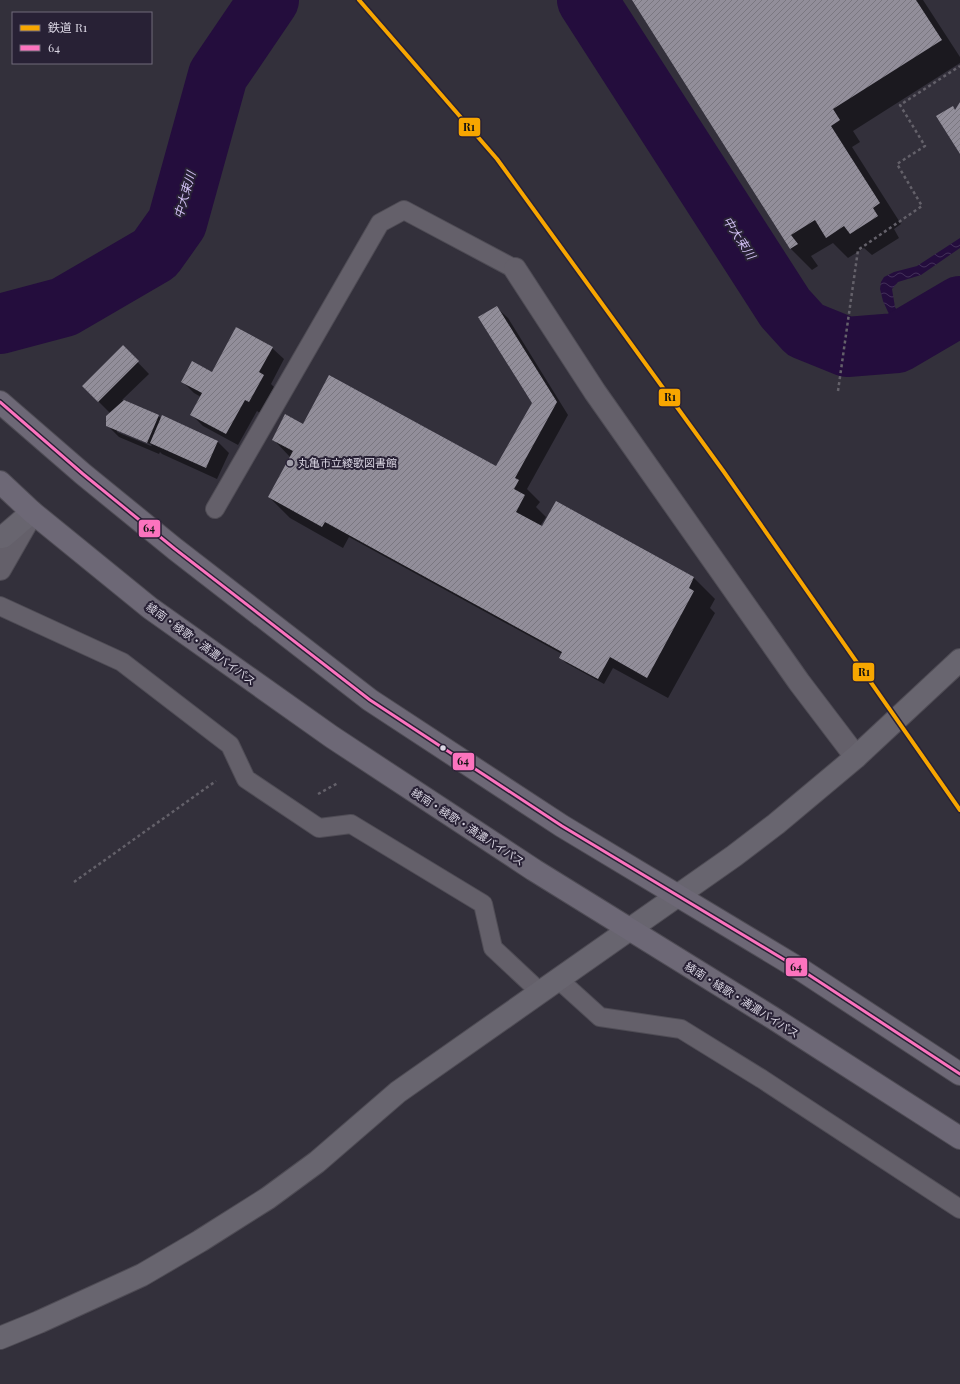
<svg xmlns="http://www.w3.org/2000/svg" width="960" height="1384" font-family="'Playfair Display','Noto Sans JP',serif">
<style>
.water{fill:url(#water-waves)}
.shadow{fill:#0007;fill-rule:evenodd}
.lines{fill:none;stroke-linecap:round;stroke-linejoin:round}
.stream{stroke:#240d3d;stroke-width:10}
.river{stroke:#240d3d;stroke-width:60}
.building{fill:url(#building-hatch)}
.lane-casing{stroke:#4f4c55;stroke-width:20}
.street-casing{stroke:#4f4c55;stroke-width:24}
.secondary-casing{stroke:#4f4c55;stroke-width:24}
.highway-casing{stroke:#4f4c55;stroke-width:24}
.path{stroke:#64616a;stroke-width:2.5;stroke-dasharray:3 3;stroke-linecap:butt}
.lane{stroke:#64606a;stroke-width:18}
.street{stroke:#64606a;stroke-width:22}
.secondary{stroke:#68656f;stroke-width:22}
.highway{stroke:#6d6876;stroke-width:22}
.bus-1-casing{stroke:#282135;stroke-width:6}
.bus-1{stroke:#fc73be;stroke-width:3}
.rail-1-casing{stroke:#282135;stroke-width:7}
.rail-1{stroke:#f7a600;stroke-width:4}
.poi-dot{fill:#a09da9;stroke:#282135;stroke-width:1.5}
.bus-dot{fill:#dbd7e4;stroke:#282135;stroke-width:1.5}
.labels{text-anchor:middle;stroke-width:4;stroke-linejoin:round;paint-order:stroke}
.poi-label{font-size:11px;fill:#dbd7e4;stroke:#282135;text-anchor:start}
.street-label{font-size:11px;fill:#dbd7e4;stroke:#282135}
.water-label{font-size:12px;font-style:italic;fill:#d1c0f3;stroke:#282135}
.line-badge{stroke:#282135;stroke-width:1.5}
.pale-badge-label{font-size:11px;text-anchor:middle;font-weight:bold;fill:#111}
</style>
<defs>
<pattern id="water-waves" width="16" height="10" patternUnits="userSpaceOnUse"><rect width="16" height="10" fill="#240d3d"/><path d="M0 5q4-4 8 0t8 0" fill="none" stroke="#433059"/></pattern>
<pattern id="building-hatch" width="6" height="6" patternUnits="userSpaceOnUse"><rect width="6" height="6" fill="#928e9a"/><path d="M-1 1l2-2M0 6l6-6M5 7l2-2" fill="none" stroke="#7a7780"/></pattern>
</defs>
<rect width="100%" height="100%" fill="#33303b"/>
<path class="water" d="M960,238V248L921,275L898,282L892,289L895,307L903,321L896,324L888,312L883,301L880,289L881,282L884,277L894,272L917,266Z"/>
<path class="shadow" d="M633,0H923L960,57V63L853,131L860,142L852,147L901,224L894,229L899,238L872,255L864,248L848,258L833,243L811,256L818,266L812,270L790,248Z
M496,307L508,318L568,415L527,489L540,502L536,507L546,517L540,526L543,528L556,502L694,578L715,599L710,608L715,613L668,698L613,668L604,684L566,663L560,657L562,654L349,537L343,548L290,518L269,497L290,457L273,439L303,425L500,470L533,403Z
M123,347L149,374L122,400L158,416L162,419L163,416L218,442L229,453L217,479L162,454L160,452L159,454L119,437L107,425L111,414L83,386ZM117,429L152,445L151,446L117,432Z
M272,348L284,359L271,384L274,387L260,413L257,411L238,445L203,426L191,414L201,397L194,393L182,381L212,373Z"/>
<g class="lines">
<path class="stream" d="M897,319L908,336"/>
<path class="river" d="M587,0L785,308L805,330L847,347L897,343L960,306
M0,324L64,307L155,254L177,223L218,75L269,0"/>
</g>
<path class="building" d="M632,0H916L942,40L833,109L840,120L831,126L880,203L873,208L878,216L850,234L844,226L826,238L815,220L791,235L798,244L790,249Z
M960,102V154L936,116L953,106L955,110Z
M497,306L557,402L515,478L519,480L514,489L525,495L516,512L542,526L556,501L694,577L689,588L694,591L647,678L610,657L598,679L559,658L562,652L325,522L322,527L268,497L293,451L272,440L285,414L303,424L329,375L496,466L532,403L478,317Z
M236,327L273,347L259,372L264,375L249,402L245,400L226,434L190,415L202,393L181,382L192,361L212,372Z
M123,345L139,361L98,402L82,386Z
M124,400L159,415L147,443L106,426V416Z
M162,415L218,441L206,468L150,443Z"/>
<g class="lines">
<g class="lane-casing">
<path id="lane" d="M215,509L380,223L404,210L515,269
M0,606L122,662L230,745L246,779L319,828L351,824L483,904L493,948L540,992
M558,979L600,1017L681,1029L762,1079L960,1209"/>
</g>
<g class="street-casing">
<path id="street" d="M515,269L595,392L799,682L856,757
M0,569L32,513"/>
</g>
<g class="secondary-casing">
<path id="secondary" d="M0,537H3L32,512
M0,1338L39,1322L142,1275L200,1241L268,1198L317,1162L398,1092L734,856L776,824L856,757L960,660"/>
</g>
<g class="highway-casing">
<path id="highway" d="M0,402L83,474L175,549L370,700L562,826L803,971L960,1074
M0,482L32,512L150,608L332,737L534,870L773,1018L960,1138"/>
</g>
<path class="path" d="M838,391L858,250L922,206L897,164L925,146L900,105L960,66
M318,794L338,783
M74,882L216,781"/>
<use href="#lane" class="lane"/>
<use href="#street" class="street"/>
<use href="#secondary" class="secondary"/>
<use href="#highway" class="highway"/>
<g class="bus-1-casing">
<path id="bus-1" d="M0,402L83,474L175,549L370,700L562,826L803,971L960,1074"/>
</g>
<use href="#bus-1" class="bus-1"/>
<g class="rail-1-casing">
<path id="rail-1" d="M359,0L497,159L724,472L960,810"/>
</g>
<use href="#rail-1" class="rail-1"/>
</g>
<circle class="poi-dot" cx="290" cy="463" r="4"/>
<circle class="bus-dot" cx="443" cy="748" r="3.5"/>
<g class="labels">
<g class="poi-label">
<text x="298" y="467">丸亀市立綾歌図書館</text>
</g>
<g class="street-label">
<text transform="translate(201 644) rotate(36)" y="4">綾南・綾歌・満濃バイパス</text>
<text transform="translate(468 827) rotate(33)" y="4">綾南・綾歌・満濃バイパス</text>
<text transform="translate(742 1000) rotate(32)" y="4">綾南・綾歌・満濃バイパス</text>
</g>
<g class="water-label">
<text transform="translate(185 195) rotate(-74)" y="4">中大束川</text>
<text transform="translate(739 238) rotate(57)" y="4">中大束川</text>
</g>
</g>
<g class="line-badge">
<rect x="458" y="117" width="23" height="20" rx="4" fill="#f7a600"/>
<rect x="658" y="388" width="23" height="19" rx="4" fill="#f7a600"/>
<rect x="138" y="519" width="23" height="19" rx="4" fill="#fc73be"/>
<rect x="852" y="662" width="23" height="20" rx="4" fill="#f7a600"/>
<rect x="452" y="752" width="23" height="19" rx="4" fill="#fc73be"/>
<rect x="785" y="957" width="23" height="20" rx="4" fill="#fc73be"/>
</g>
<g class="pale-badge-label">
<text x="469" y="131">R1</text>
<text x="670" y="401">R1</text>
<text x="149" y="532">64</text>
<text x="864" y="676">R1</text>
<text x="463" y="765">64</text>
<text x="796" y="971">64</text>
</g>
<rect x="12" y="12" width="140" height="52" fill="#282135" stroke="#706a7b"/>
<rect x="20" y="25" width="20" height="6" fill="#f7a600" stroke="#706a7b"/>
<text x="48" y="32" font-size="12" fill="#dbd7e4">鉄道 R1</text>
<rect x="20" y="45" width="20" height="6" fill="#fc73be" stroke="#706a7b"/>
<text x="48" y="52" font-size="12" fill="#dbd7e4">64</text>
</svg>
